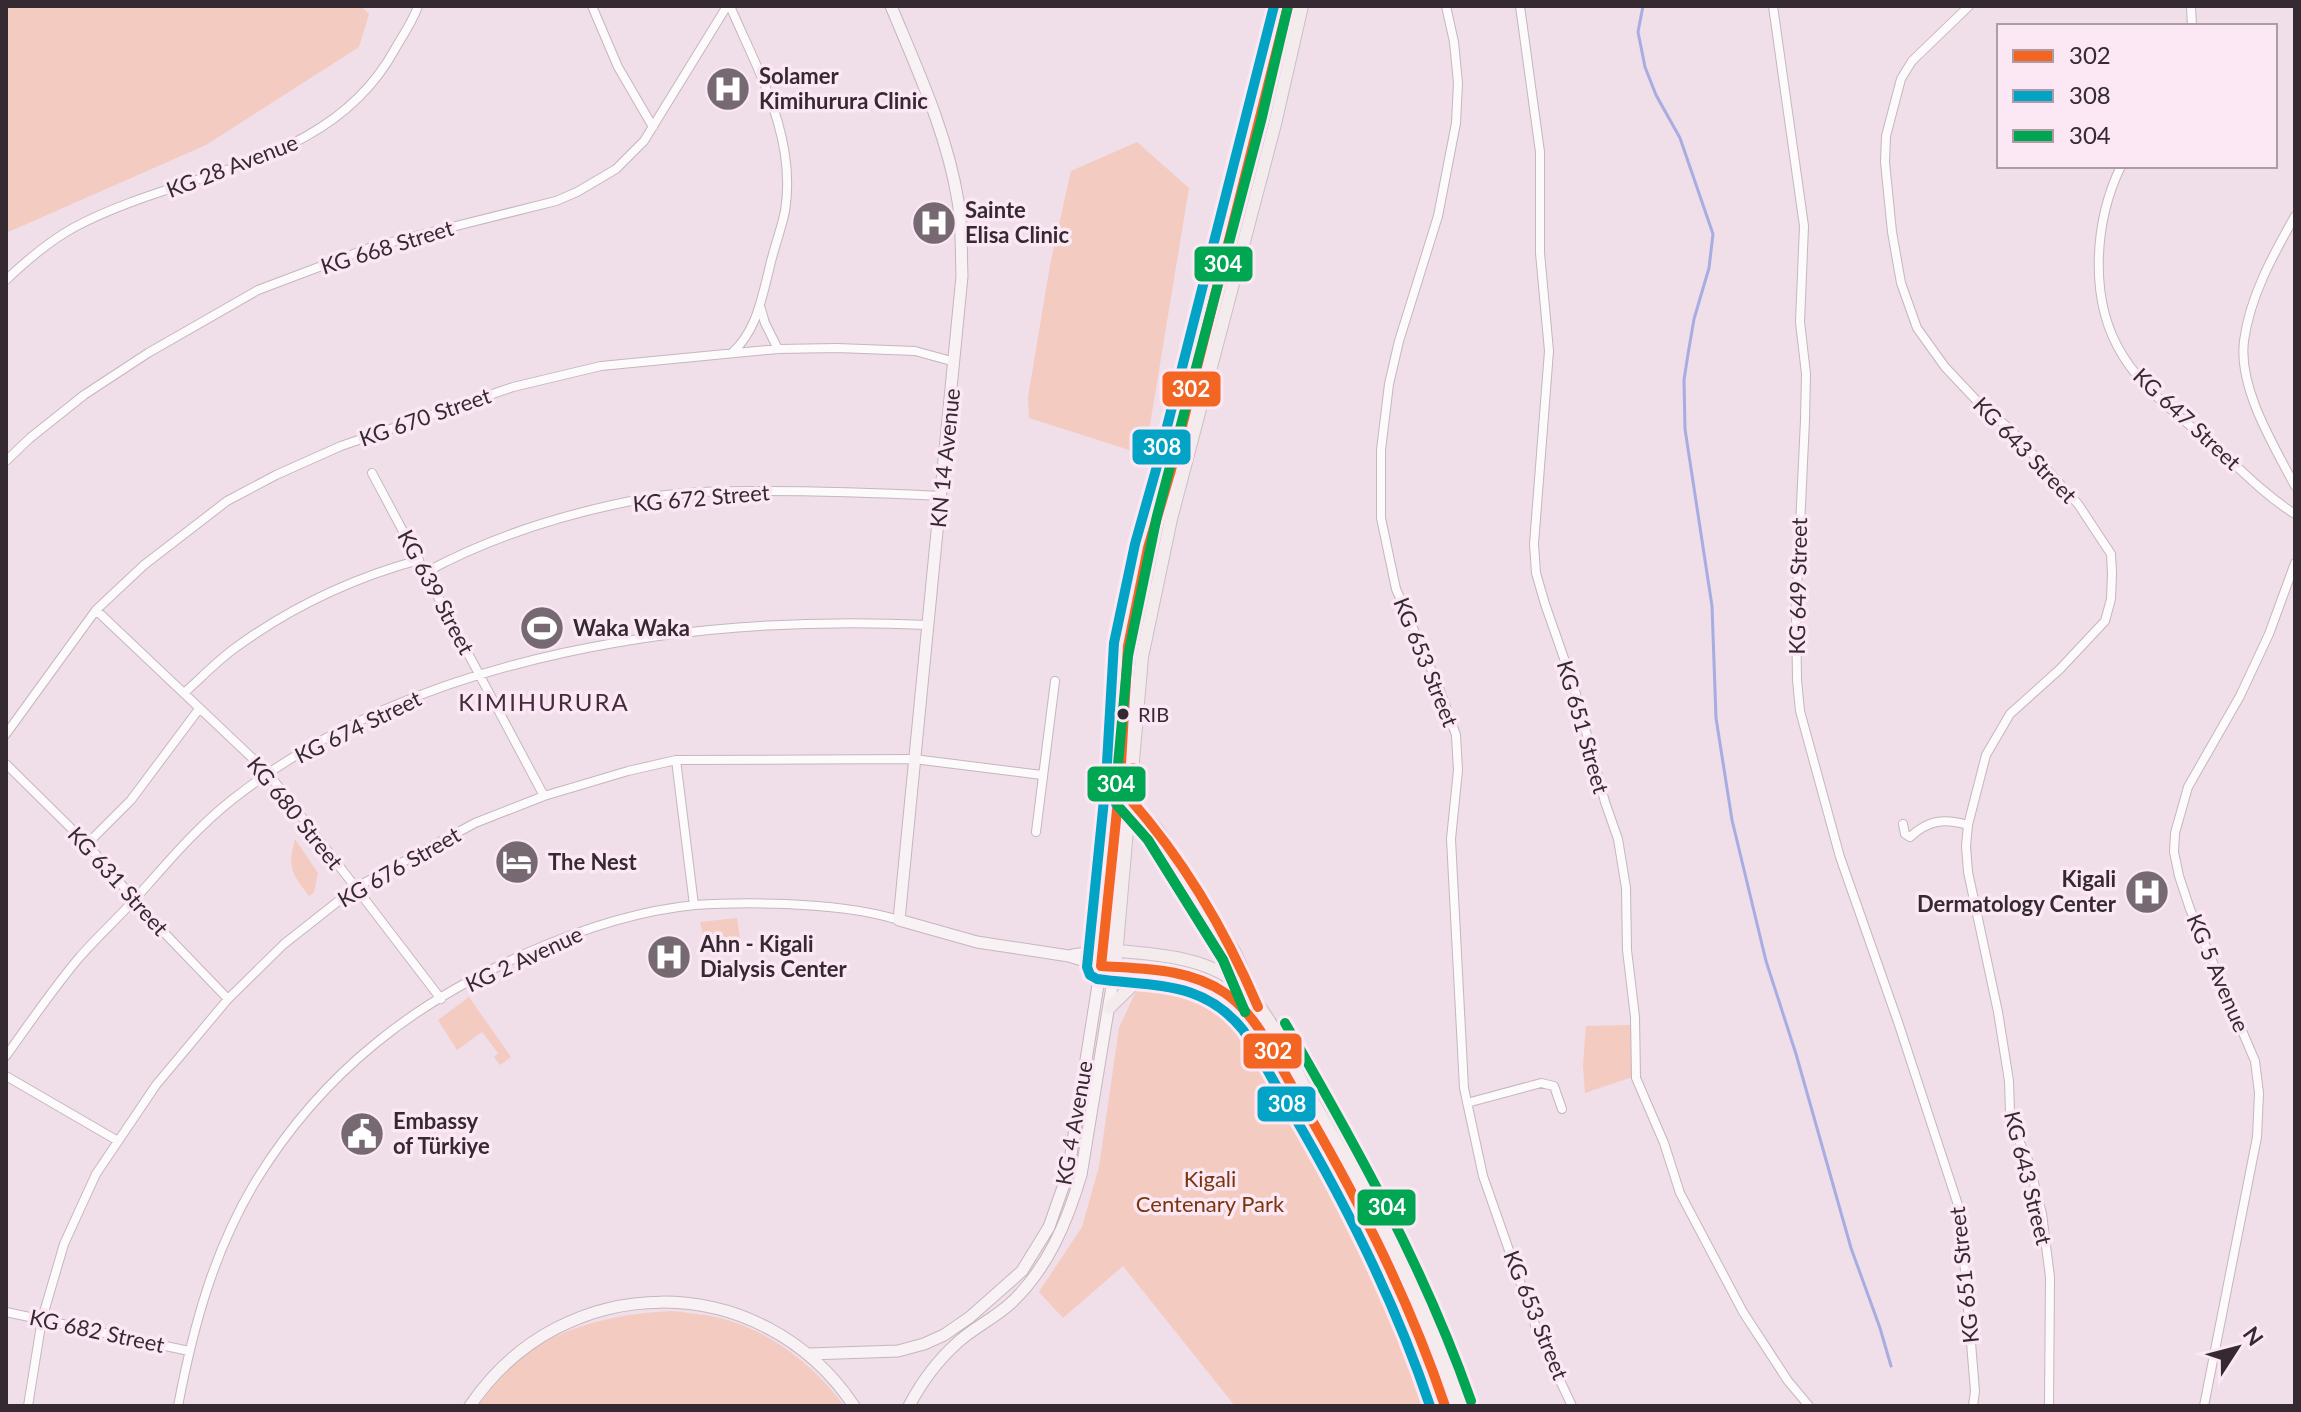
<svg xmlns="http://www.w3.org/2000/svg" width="2301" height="1412" font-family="Lato,sans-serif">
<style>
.green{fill:#f3cbc1}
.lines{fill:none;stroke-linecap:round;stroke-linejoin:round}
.stream{stroke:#a7ade0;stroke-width:3}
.minor-casing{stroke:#c5b6bf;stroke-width:10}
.secondary-casing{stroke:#c5b6bf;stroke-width:13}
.primary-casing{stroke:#c9c0c6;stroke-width:14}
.minor{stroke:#fdfafc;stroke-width:8}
.secondary{stroke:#f8f2f4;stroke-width:11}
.primary{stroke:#f4ebed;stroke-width:12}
.bus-1-casing{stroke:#fce8f4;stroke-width:16}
.bus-2-casing{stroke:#fce8f4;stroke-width:16}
.bus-3-casing{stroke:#fce8f4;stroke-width:16}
.bus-1{stroke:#f26522;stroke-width:10}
.bus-2{stroke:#03a3c6;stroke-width:10}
.bus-3{stroke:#00a651;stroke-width:10}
.bus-dot{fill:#362a32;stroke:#fce8f4;stroke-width:3}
.labels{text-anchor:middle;stroke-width:7;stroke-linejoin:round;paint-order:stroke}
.bus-label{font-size:20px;fill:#362a32;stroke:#fce8f4;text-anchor:start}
.poi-label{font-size:22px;font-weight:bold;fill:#362a32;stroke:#fce8f4;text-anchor:start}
.street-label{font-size:22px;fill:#362a32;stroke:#fce8f4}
.park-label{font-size:22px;fill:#79360d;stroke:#fce8f4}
.neighbourhood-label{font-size:24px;letter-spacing:2px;fill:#452c3d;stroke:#fce8f4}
.line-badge{stroke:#fce8f4;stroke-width:3}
.badge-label{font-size:22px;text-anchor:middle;font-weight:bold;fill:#fff}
</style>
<rect width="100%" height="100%" fill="#f0dee9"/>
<path class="green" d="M6,6H361L369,14L359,47L206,145L6,233Z
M1137,142L1189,188L1145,455L1029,418L1028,397L1050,265L1071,171Z
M295,839L318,873L314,892L309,896C292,873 287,869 295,839Z
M737,918L740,939L705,943L700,922Z
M1151,976C1181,979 1206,984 1228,1006C1243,1020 1262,1059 1273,1078C1337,1182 1393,1290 1433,1406H1235L1123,1266L1063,1318L1039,1292L1082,1227L1099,1167L1119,1028L1135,993Z
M469,997L511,1057L500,1065L494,1057L498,1053L482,1032L457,1050L438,1020Z
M1631,1025L1638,1075L1585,1093L1583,1065L1586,1026Z
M672,1311C687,1313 702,1314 716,1317C766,1328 815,1365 844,1406H478C487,1395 495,1382 505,1372C550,1327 612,1314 672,1311Z"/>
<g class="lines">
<path class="stream" d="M1643,6L1638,32L1645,67L1656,95L1680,138L1713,234L1709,268L1694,319L1688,354L1684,380L1685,429L1712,606L1716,718L1732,820L1766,961L1796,1054L1851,1248L1880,1328L1891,1366"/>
<g class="minor-casing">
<path id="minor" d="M592,6L618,67L653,127
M730,6C758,71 797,138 785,211C781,231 773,250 769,270C761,301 756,331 732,353
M1446,6L1454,42L1458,83L1456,123L1438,216L1399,341L1389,384L1381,450V518L1396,589L1438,685L1456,735L1458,770L1451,839L1464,1088L1483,1176L1539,1336L1572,1406
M1520,6L1540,152V253L1549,351L1534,544L1536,573L1545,604L1574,687L1605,802L1618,839L1626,888L1627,950L1635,1017L1636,1078L1664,1143L1680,1193L1743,1312L1788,1381L1809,1406
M1773,6L1804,226L1800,322L1806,374L1805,420L1796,611L1797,680L1800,711L1840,857L1898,1022L1960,1211L1975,1391L1973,1406
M1969,6L1912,61L1901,79L1886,136L1885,162L1892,232L1901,283L1917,328L1945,367L1978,402L2011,430L2078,504L2111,554L2112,573L2111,599L2105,621L2060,669L2010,714L1986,755L1968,825L1966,846L1968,872L1998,1012L2009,1081L2010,1113L2014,1130L2028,1160L2042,1214L2050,1277L2049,1406
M2191,6L2192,26
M2121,166C2094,222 2088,301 2123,356C2145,392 2183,419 2215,446C2240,469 2266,496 2295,514
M2295,216C2273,255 2250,296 2244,341C2238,388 2274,446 2295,486
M6,280C27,260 48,242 73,228C184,168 329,170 395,49C403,35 413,21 418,6
M760,306L765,323L778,349
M6,461L30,438L84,395L148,353L258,290L372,247L556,201L577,192L616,169L644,141L727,6
M372,473L544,796
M426,572C496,534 574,511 652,497C688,491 726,491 762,491C822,491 881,493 940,496
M96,610L268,773L441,999
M184,693C201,678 217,661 235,648C291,607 353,578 419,560
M6,734L96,610L144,565L227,501L276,475L341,446L513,387L601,366L778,349L837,348L915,351L955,362
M676,760L694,905
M6,764L87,844L150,918L228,999
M1903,824L1905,834L1910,837C1928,820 1944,818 1968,825
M1036,832L1055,681
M87,844L131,800L199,709
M6,1056C29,1024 52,990 78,959C96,938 117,919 136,898C167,863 196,828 233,799C420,652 697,614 928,625
M6,1076L118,1141
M1467,1103L1541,1083L1554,1086L1562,1109
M6,1312L189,1351
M28,1406L42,1319L64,1244L96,1174L156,1085L228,999L284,944L355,888L475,823L544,796L628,771L676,760L914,759L1042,775
M178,1406C193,1328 213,1253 254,1184C286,1131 328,1082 376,1043C456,977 592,915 695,905C725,903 756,903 786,904C825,906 862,909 899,920
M2204,1406L2257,1137L2259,1093L2255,1061L2190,909L2179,876L2174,852L2175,833L2188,787L2240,696L2269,634L2295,563"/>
</g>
<g class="secondary-casing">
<path id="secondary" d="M1073,955L1104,950
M809,1354L898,1351L924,1344L944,1335L970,1317L1022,1271L1049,1227L1068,1173L1101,966L1069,956L977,942L899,920L962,276C961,251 962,225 958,201C947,133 917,69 891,6
M470,1406C563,1268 761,1267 854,1406
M909,1406C921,1383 937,1361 957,1343C973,1328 995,1318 1011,1303C1048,1268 1067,1222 1081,1175L1115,968"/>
</g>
<g class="primary-casing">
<path id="primary" d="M1288,6L1171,470L1148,548L1128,646L1120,781L1101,966C1144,970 1187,968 1224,992C1256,1013 1272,1052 1291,1084C1351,1184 1411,1294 1445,1406
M1129,798L1159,832L1235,953L1254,996
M1109,950C1151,954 1203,956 1237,983C1269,1008 1289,1060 1309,1095C1367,1194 1423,1296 1458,1406
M1115,968L1142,657L1171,519L1275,124L1302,6
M1109,1008L1148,970"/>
</g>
<use href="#minor" class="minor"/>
<use href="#secondary" class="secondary"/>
<use href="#primary" class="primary"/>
<g class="bus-1-casing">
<path id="bus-1" d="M1288,6L1171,470L1148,548L1128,646L1120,781L1101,966C1143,969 1189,968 1225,993C1257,1015 1273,1054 1292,1086C1353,1189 1407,1293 1445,1406
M1133,768L1129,798C1183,859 1226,932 1258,1007"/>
</g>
<g class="bus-2-casing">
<path id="bus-2" d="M1274,6L1157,466L1135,544L1114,643L1106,780L1087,967L1090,975L1097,979C1155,987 1203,980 1243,1030C1260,1055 1274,1083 1290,1109C1346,1204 1395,1301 1430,1406
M1119,766L1116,804L1148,840L1223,960L1245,1012"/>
</g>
<g class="bus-3-casing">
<path id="bus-3" d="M1245,1012L1223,960L1148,840L1118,806L1115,797L1128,656L1157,516L1261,121L1288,6
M1285,1023C1356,1146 1424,1267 1471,1401"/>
</g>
<use href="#bus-1" class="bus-1"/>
<use href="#bus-2" class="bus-2"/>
<use href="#bus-3" class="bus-3"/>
</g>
<defs>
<g id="hospital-disc" transform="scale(2.3)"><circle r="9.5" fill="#776972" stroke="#fce8f4"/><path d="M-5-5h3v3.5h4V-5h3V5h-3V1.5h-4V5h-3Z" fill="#fff"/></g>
<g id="stadium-disc" transform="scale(2.3)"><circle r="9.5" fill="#776972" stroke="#fce8f4"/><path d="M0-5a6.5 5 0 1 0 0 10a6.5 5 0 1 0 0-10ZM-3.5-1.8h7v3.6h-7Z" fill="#fff"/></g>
<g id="hotel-disc" transform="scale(2.3)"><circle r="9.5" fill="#776972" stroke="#fce8f4"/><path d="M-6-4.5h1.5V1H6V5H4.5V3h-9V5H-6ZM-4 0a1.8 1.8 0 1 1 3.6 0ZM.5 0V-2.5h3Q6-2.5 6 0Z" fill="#fff"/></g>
<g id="civic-disc" transform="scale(2.3)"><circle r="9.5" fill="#776972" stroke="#fce8f4"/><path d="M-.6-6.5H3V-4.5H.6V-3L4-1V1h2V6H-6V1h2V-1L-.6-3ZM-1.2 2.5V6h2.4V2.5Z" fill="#fff"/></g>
</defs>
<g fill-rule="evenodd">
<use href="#hospital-disc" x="728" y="89"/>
<use href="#hospital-disc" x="934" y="223"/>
<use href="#stadium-disc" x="542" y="628"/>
<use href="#hotel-disc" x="517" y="862"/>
<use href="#hospital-disc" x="2147" y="892"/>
<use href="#hospital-disc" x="669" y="957"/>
<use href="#civic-disc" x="362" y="1134"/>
</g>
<circle class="bus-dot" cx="1123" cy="714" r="7"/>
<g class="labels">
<g class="bus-label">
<text x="1138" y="722">RIB</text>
</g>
<g class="poi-label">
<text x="759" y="84">Solamer<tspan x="759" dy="25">Kimihurura Clinic</tspan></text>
<text x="965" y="218">Sainte<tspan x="965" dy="25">Elisa Clinic</tspan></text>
<text x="573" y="636">Waka Waka</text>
<text x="548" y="870">The Nest</text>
<text x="2116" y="887" text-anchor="end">Kigali<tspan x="2116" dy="25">Dermatology Center</tspan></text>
<text x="700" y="952">Ahn - Kigali<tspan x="700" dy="25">Dialysis Center</tspan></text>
<text x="393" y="1129">Embassy<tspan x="393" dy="25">of Türkiye</tspan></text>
</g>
<g class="street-label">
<text transform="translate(232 166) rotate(-21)" y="8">KG 28 Avenue</text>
<text transform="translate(387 247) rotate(-17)" y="8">KG 668 Street</text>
<text transform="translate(425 417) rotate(-19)" y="8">KG 670 Street</text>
<text transform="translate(2187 419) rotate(43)" y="8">KG 647 Street</text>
<text transform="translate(2025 450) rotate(46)" y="8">KG 643 Street</text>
<text transform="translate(945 458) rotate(-84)" y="8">KN 14 Avenue</text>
<text transform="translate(701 498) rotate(-5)" y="8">KG 672 Street</text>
<text transform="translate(1798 586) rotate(-89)" y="8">KG 649 Street</text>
<text transform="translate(436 592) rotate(62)" y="8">KG 639 Street</text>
<text transform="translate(1426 662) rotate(68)" y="8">KG 653 Street</text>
<text transform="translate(358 727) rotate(-26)" y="8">KG 674 Street</text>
<text transform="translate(1583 727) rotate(74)" y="8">KG 651 Street</text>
<text transform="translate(295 813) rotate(51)" y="8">KG 680 Street</text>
<text transform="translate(399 867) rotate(-30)" y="8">KG 676 Street</text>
<text transform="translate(118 881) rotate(48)" y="8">KG 631 Street</text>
<text transform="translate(524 959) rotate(-25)" y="8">KG 2 Avenue</text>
<text transform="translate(2218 973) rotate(67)" y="8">KG 5 Avenue</text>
<text transform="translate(1074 1123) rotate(-80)" y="8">KG 4 Avenue</text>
<text transform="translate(2028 1178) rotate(76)" y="8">KG 643 Street</text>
<text transform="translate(1964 1275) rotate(-96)" y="8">KG 651 Street</text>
<text transform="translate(1536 1315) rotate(68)" y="8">KG 653 Street</text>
<text transform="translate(97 1331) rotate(12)" y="8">KG 682 Street</text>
</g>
<g class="park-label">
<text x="1210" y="1187">Kigali<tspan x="1210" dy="25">Centenary Park</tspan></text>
</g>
<g class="neighbourhood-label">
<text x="544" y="711">KIMIHURURA</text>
</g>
</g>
<g class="line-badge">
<rect x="1193" y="245" width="61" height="38" rx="8" fill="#00a651"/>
<rect x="1161" y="370" width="61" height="38" rx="8" fill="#f26522"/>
<rect x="1131" y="428" width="61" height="38" rx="8" fill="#03a3c6"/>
<rect x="1086" y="765" width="61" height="38" rx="8" fill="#00a651"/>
<rect x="1242" y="1032" width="61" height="38" rx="8" fill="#f26522"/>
<rect x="1256" y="1085" width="61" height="38" rx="8" fill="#03a3c6"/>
<rect x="1356" y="1188" width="61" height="39" rx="8" fill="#00a651"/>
</g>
<g class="badge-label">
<text x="1223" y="272">304</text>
<text x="1191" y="397">302</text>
<text x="1162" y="455">308</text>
<text x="1116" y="792">304</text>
<text x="1273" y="1059">302</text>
<text x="1287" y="1112">308</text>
<text x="1387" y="1215">304</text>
</g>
<rect width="2301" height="1412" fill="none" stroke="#362a32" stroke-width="16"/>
<rect x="1997" y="24" width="280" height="144" fill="#fce8f4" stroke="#ad9ca6" stroke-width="2"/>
<rect x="2013" y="50" width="40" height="12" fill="#f26522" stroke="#ad9ca6" stroke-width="2"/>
<text x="2069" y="64" font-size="24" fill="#362a32">302</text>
<rect x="2013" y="90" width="40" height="12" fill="#03a3c6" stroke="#ad9ca6" stroke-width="2"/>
<text x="2069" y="104" font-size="24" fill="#362a32">308</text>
<rect x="2013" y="130" width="40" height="12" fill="#00a651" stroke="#ad9ca6" stroke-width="2"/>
<text x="2069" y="144" font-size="24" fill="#362a32">304</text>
<g transform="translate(2237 1348) rotate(54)" stroke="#fce8f4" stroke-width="6" paint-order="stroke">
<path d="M0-6L14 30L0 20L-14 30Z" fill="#362a32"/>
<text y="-12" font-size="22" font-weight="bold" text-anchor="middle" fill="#362a32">N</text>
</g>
</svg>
